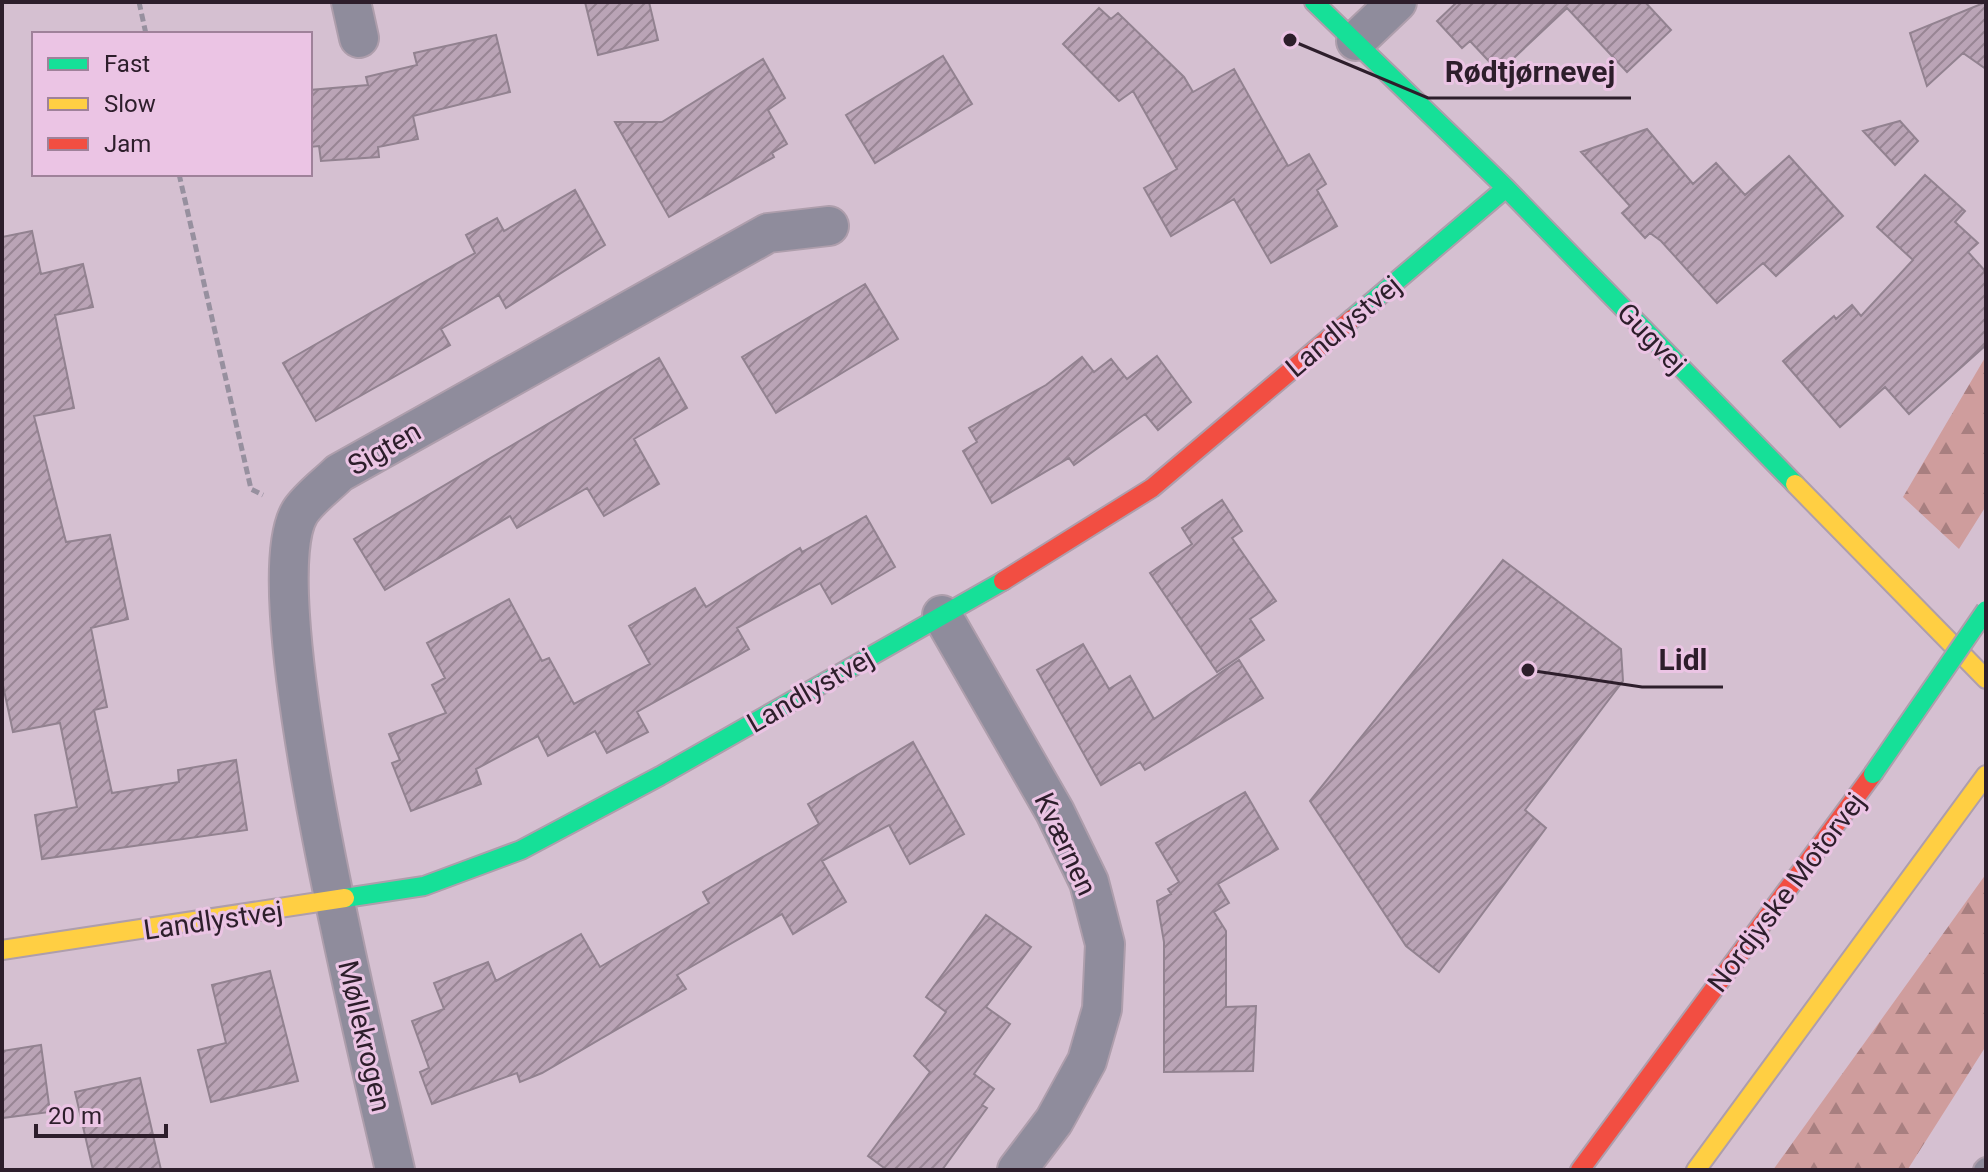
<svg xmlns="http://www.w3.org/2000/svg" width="1988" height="1172" font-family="Roboto,sans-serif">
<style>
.forest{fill:url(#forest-firs)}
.building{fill:url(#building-hatch);stroke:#928290;stroke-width:2}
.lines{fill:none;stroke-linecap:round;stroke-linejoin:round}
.lane-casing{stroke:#ae9eac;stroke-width:24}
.street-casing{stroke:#ae9eac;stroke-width:42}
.fast-casing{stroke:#ae9eac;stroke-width:22}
.slow-casing{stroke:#ae9eac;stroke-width:22}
.jam-casing{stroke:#ae9eac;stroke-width:22}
.path{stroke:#97909f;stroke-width:5;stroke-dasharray:8 4;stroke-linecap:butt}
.lane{stroke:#8f8c9c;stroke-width:20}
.street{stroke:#8f8c9c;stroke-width:38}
.fast{stroke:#16e098;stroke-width:18}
.slow{stroke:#ffcf43;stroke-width:18}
.jam{stroke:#f24e42;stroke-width:18}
.fast-bridge-casing{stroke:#ae9eac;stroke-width:22;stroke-linecap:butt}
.fast-bridge{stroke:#16e098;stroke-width:18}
.labels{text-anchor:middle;stroke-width:6;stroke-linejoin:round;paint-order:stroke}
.street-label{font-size:28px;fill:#2d1e2b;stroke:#ebc4e4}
.leader{fill:none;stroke:#2d1e2b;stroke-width:3}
.callout-dot{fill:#2d1e2b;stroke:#ebc4e4;stroke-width:3}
.callout-label{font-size:30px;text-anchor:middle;font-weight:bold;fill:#2d1e2b;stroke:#ebc4e4;stroke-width:6;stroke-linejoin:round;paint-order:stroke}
</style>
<defs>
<pattern id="forest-firs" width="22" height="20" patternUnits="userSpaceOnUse" patternTransform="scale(2)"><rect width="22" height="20" fill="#cf9d9d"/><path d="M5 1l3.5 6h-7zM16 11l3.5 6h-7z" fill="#a87f80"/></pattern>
<pattern id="building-hatch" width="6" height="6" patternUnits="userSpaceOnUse" patternTransform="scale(2)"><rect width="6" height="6" fill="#baa4b6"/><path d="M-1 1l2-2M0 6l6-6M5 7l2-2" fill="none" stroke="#988594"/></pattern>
</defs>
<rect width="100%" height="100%" fill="#d5c0d1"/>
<path class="forest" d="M1986,356V506L1959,549L1903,497Z
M1986,874V1046L1908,1169L1773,1170Z"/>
<path class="building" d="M585,2H649L658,40L598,55Z
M1457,2H1645L1671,30L1627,72L1567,8L1499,72L1470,41L1462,48L1437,21Z
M1986,2V69L1963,53L1927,86L1910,33Z
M1099,8L1111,19L1118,13L1184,77L1193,92L1234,69L1288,166L1309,154L1326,184L1317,190L1337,226L1271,263L1234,199L1171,236L1144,188L1177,169L1133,91L1119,101L1063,44Z
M496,35L510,92L413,116L418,139L378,147L379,157L321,161L319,146L310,147V90L368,85L366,77L417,65L414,53Z
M943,56L972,104L875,163L846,115Z
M763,59L785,98L768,110L787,144L772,153L774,157L669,217L615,122H662Z
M1900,121L1918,141L1895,165L1863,131Z
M1647,129L1693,184L1716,163L1745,195L1789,156L1843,216L1776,276L1763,263L1717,303L1661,241L1650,233L1645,238L1622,213L1630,206L1581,152Z
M1925,175L1965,211L1955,222L1978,243L1968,252L1986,272V345L1909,414L1885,387L1840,427L1783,361L1834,316L1836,319L1852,305L1861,316L1913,260L1877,227Z
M575,190L605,245L506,308L499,295L441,329L450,345L316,421L283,363L475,253L466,235L497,218L504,231Z
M32,231L41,274L83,264L93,307L55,315L74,408L34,416L66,542L110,535L128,619L91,628L107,707L94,710L112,793L179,782L178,770L236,760L247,830L42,859L35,815L77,807L60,723L13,732L2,681V237Z
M865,284L898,339L776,413L742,357Z
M1157,356L1191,402L1158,430L1145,414L1074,465L1069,458L992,503L963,451L977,442L969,428L1046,385L1082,357L1094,372L1111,359L1127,379Z
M659,358L687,408L634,439L659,484L604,516L587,488L517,528L510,516L385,590L354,539Z
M1222,500L1242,531L1232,538L1276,601L1250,619L1264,640L1217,672L1150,573L1192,544L1182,528Z
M866,516L895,567L832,604L820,583L737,628L749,649L637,712L648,732L607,753L595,731L548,756L538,736L476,769L481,784L411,811L392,763L400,760L389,734L446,713L432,685L445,678L427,643L509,599L542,661L549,658L574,704L650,664L629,626L695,588L706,607L800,548L802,552Z
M1503,560L1621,649L1623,681L1525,810L1546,828L1439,972L1406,946L1310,801Z
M1083,644L1109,689L1130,676L1154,719L1239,660L1263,698L1145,770L1140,762L1101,785L1037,670Z
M913,742L964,834L910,864L889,825L822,861L846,902L793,934L782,914L677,975L686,989L542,1073L520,1082L517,1073L432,1104L420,1072L429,1068L412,1021L444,1009L434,983L488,962L496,981L581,934L600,967L709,903L703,892L819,824L808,804Z
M1245,792L1278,849L1218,884L1229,903L1214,912L1226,931V1007L1256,1006L1253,1071L1164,1072V942L1157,901L1171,894L1168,889L1179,882L1156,843Z
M986,915L1031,947L986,1007L1010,1024L974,1074L994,1089L982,1105L987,1108L942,1170H887L868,1156L930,1072L914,1056L946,1012L926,997Z
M270,971L298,1081L211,1102L198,1050L226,1043L212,985Z
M41,1045L50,1112L2,1118V1051Z
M140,1078L161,1170H93L75,1092Z"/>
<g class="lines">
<g class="lane-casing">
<path id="lane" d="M1984,1170L1986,1168"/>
</g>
<g class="street-casing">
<path id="street" d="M351,2L359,38
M1356,41L1397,2
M942,615L1055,812L1089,882L1105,944L1102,1009L1087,1061L1054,1121L1017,1170
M395,1170C371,1063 252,589 300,512C309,498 327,485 339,473L768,233L829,226"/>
</g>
<g class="fast-casing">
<path id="fast" d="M1314,2L1506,188L1795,484
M1353,318L1506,188
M345,898L424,886L521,850L660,776L1003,581"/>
</g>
<g class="slow-casing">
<path id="slow" d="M1795,484L1986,679
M2,950L345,898
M1696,1170L1986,775"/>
</g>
<g class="jam-casing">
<path id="jam" d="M1003,581L1152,488L1353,318
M1580,1170L1873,774"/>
</g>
<path class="path" d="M139,2L146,34
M179,174L251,489L263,495"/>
<use href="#lane" class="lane"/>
<use href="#street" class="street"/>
<use href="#fast" class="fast"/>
<use href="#slow" class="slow"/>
<use href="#jam" class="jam"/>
<g class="fast-bridge-casing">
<path id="fast-bridge" d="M1873,774L1986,610"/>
</g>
<use href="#fast-bridge" class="fast-bridge"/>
</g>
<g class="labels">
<g class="street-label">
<text transform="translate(1343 326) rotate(-40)" y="10">Landlystvej</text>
<text transform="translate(1652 338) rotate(46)" y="10">Gugvej</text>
<text transform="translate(384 448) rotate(-30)" y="10">Sigten</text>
<text transform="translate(810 690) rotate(-30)" y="10">Landlystvej</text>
<text transform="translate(1066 844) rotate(65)" y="10">Kværnen</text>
<text transform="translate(1786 892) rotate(-53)" y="10">Nordjyske Motorvej</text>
<text transform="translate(213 920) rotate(-8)" y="10">Landlystvej</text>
<text transform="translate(365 1036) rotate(77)" y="10">Møllekrogen</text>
</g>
</g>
<path class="leader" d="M1290 40L1428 98H1631M1528 670L1642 687H1723"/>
<g class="callout-dot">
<circle cx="1290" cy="40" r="8"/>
<circle cx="1528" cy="670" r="8"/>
</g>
<g class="callout-label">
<text x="1530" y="82">Rødtjørnevej</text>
<text x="1683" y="670">Lidl</text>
</g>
<rect width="1988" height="1172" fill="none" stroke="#2d1e2b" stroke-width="8"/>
<rect x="32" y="32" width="280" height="144" fill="#ebc4e4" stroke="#9f829a" stroke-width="2"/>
<rect x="48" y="58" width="40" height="12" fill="#16e098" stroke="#9f829a" stroke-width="2"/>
<text x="104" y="72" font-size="24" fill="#2d1e2b">Fast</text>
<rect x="48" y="98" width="40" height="12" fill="#ffcf43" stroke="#9f829a" stroke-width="2"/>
<text x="104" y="112" font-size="24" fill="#2d1e2b">Slow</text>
<rect x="48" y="138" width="40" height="12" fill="#f24e42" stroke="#9f829a" stroke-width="2"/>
<text x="104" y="152" font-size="24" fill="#2d1e2b">Jam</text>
<path d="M36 1124v12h130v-12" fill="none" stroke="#2d1e2b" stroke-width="4"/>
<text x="48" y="1124" font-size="24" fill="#2d1e2b" stroke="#ebc4e4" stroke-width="6" paint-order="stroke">20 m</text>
</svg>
